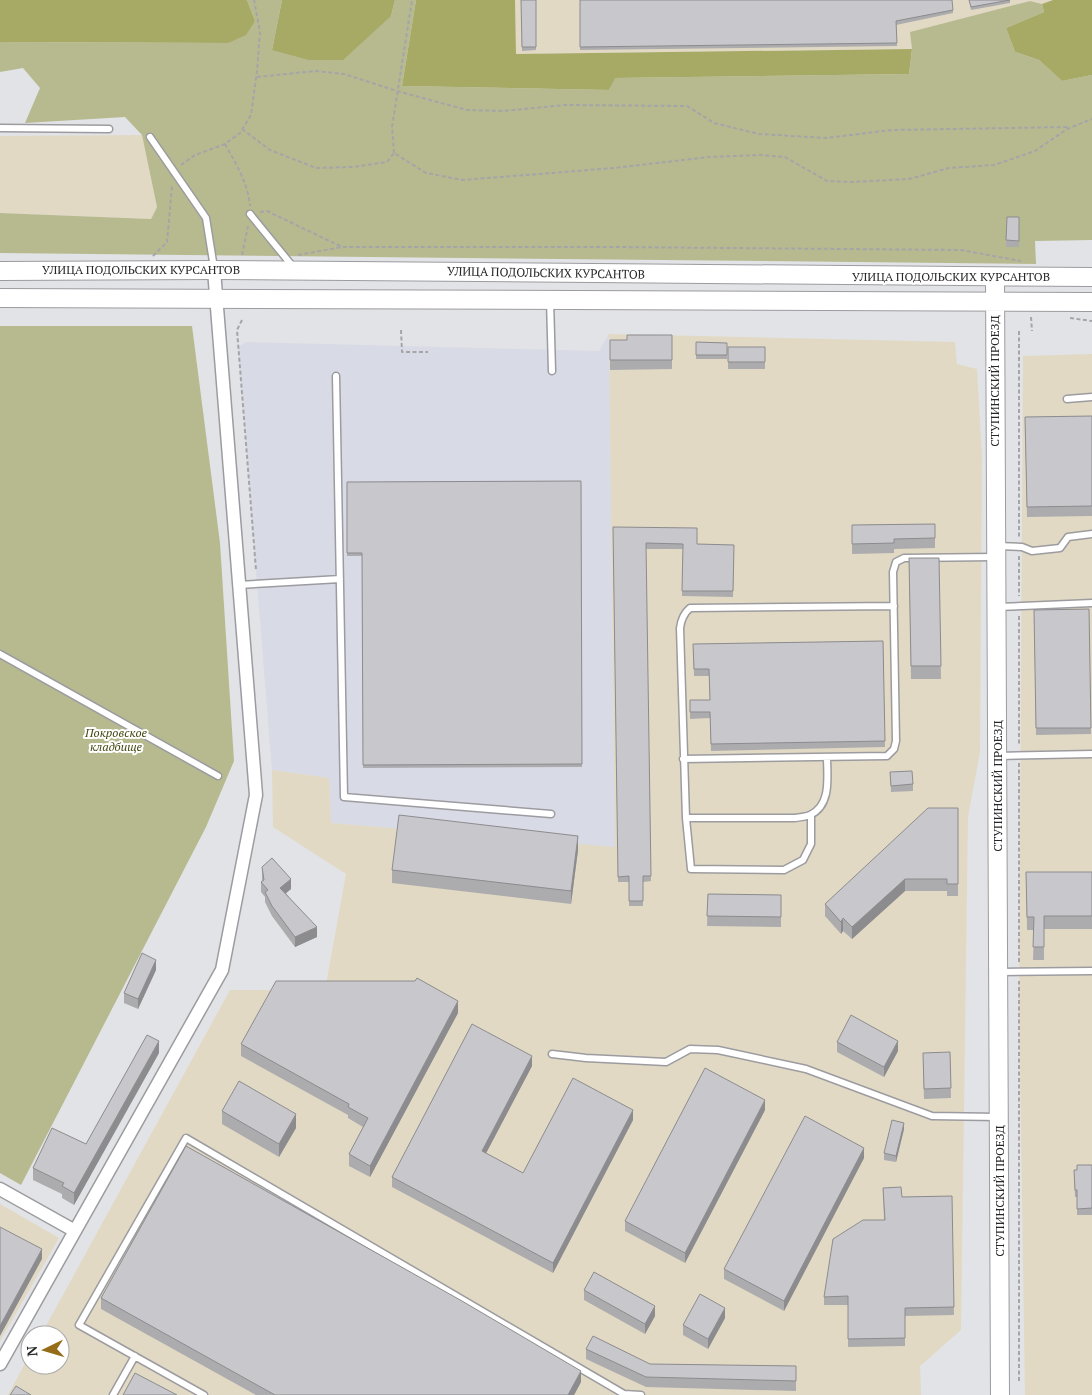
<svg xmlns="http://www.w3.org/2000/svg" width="1092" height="1395" font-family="'PT Serif',serif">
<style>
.built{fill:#d8dae5}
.industrial{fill:#e1d9c3}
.green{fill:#b7ba8f}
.forest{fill:#a7aa65}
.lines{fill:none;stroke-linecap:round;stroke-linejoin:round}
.lane-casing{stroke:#9c9ca0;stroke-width:9}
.street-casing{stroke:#9c9ca0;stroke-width:15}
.secondary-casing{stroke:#9c9ca0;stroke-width:20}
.path{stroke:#a5a5a8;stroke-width:2;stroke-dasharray:4 2.5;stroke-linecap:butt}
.lane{stroke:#fff;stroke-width:6}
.street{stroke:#fff;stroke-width:12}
.secondary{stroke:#fff;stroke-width:18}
.wall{fill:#acacaf}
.shaded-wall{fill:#8c8c8f}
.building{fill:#c8c8cc;stroke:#8c8c8f}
.labels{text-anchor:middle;stroke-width:4;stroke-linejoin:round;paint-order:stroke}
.street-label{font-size:12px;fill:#272729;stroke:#fff}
.park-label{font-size:12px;font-style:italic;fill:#464812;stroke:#fff}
</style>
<rect width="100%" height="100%" fill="#e2e3e6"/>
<path class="built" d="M609,334L615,848L331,823L329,778L272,770L238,347L246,342L599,351Z"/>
<path class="industrial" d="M515,0H1053L1042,4L1029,1L911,32L912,49L516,54Z
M142,135L157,207L151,219L0,213V136Z
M609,334L955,342L957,364L977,369L982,458L980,752L968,817L961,1330L920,1366L921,1395H8L30,1354V1365H60V1335H41L230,990H325L346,874L273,827L272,770L329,778L331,823L615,847Z
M1092,354V1395H1025L1019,1001L1023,356Z
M0,1204L59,1238L0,1341Z"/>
<path class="green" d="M247,0H282L272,50L391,16L395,0H416L402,86L609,90L614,78L909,74L912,49L910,32L1030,1L1042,4L1044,12L1006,28L1015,52L1039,60L1062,81L1092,75V240L1035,241L1036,264L0,253V213L151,219L157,207L142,135L125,117L25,123L40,88L23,68L0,72V42L228,43L255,21Z
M0,326H192L220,543L234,761L206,827L21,1185L0,1173Z"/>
<path class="forest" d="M0,0H247L255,21L246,35L228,43L0,42Z
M282,0H395L391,16L343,60H309L272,50Z
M416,0H515L516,54L912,49L909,74L615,78L609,90L402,86Z
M1053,0H1092V75L1062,81L1039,60L1015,52L1006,28L1044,12L1042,4Z"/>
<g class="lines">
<g class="lane-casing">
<path id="lane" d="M0,128L109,129
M150,137L206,218L214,268
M250,214L294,268
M550,300L552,371
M336,376L344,797L551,814
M1067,399L1092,397
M997,546L1022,547L1032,551L1060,548L1068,537L1092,534
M239,585L340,579
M998,607L1092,603
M0,654L218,776
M998,756L1092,754
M827,757C827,776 832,805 810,815C806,817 799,817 795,818H686L680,628C681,620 683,614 690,608L894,606
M683,759L887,756L894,749L896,741L893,572L896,562L904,558L995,557
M686,818L691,869L784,870L803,860L811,844V815
M1000,972L1092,971
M552,1054L586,1058L666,1062L690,1049L718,1050L806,1069L932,1116L998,1117
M113,1395L135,1356
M204,1395L79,1325L186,1138L624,1394L641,1395"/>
</g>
<g class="street-casing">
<path id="street" d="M0,1189L75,1231
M0,1364L222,970L256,795L214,270"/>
</g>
<g class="secondary-casing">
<path id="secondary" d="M0,271L214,270L1092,277
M995,277L1000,1395
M0,298L1092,302"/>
</g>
<path class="path" d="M257,77L315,71L344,74L397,91L467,110L503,111L565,105L687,106L714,123L759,134L826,138L892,130L1069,127
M242,129L270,150L316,168L353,167L387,162L394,153L426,173L463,180L614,168L709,157L760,155L785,157L827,181L851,182L909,179L949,168L994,165L1035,151L1067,129L1092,119
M225,144C236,164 248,183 250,206
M394,153L392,127L412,0
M181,165L195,155L225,144L240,133L251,115L257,71L260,32L254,0
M260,212L267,211L342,247H614L961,250L1021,261
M242,255L248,226
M298,255L342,247
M153,256L167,242L172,186
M1031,317L1032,331
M1070,318L1092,321
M242,320L237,330L256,570
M401,330L402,352H428
M1019,331V539
M1019,556V596
M1019,616V746
M1019,763V964
M1019,1381V981"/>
<use href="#lane" class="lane"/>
<use href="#street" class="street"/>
<use href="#secondary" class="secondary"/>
</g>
<path class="wall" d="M521,0H536V50L522,51Z
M580,0L953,10V13L896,25L897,46L580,50Z
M969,0H1010V3L971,10Z
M1007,217H1019V247H1006Z
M672,335V369L610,370V340H627Z
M696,342L727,343V359H696Z
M728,347H765V369H728Z
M1092,416V516L1027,517L1025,417Z
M581,481L582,767L363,768L362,556H347V482Z
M935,524V548L894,549V553L852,554V525Z
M613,527L697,544L734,545L733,597L682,596L683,549H646L651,881L643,882V906H629V882H618Z
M909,558H939L941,679H911Z
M1089,609L1091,734L1036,735L1034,610Z
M883,641L885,747L711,751L710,718L690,719V707L710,700L709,676H694L693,644Z
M890,772L913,784V791L891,792Z
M958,808V896H947V891H905L852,939L843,931L841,934L825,916V904Z
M578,850L571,904L392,883V870Z
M262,867L291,889L286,893L317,937L295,947L272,916L265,902V897L261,892V882L262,881Z
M1026,872H1092V929H1044V960H1033L1034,930H1027Z
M708,894L781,895V927L707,926Z
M156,970L138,1009L124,1003V993Z
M458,1013L370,1177L349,1166V1154L363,1127L348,1118V1115L241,1056V1044Z
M837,1042L898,1051L884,1077L837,1052Z
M950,1052L951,1098L924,1099L923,1063Z
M159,1053L74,1205L62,1198V1194L33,1180V1168L86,1144Z
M532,1066L486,1153L523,1173L633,1120L553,1273L392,1187V1177Z
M765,1110L685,1263L625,1231V1221Z
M222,1111L296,1128L279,1157L222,1124Z
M904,1129L896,1162L884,1160V1153Z
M864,1158L784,1311L724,1279V1269Z
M1092,1165V1215H1077V1197H1075L1074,1170H1077Z
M883,1188L902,1197L952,1196L954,1315L905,1316V1346L848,1347V1305H824V1297L884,1220Z
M584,1290L655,1316L645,1334L584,1300Z
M101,1298L581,1382L574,1395H256L101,1309Z
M725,1318L708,1349L683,1335V1325Z
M586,1349L650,1364L796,1366V1391L646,1387L586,1359Z"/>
<path class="shaded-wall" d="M578,836V850L571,904V891Z
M291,879V889L280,898V888Z
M905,879V891L852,939V927Z
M843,918V931L841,934V922Z
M317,927V937L295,947V937Z
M156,960V970L138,1009V999Z
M458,1001V1013L370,1177V1166Z
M159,1041V1053L74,1205V1193Z
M898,1041V1051L884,1077V1067Z
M532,1056V1066L482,1161V1151Z
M765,1100V1110L685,1263V1253Z
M633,1110V1120L553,1273V1263Z
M296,1114V1128L279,1157V1144Z
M904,1123V1129L896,1162V1156Z
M864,1148V1158L784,1311V1301Z
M42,1249V1259L0,1336V1326Z
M655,1306V1316L645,1334V1324Z
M725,1308V1318L708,1349V1339Z
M581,1371V1382L574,1395H568Z"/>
<path class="building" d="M521,0H536V47H522Z
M580,0H952L953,10L896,21L897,43L580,47Z
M969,0H1010L971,7Z
M1007,217H1019V241L1006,240Z
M627,335H672V360H610V340H627Z
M696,342L727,343V355H696Z
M728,347H765V362H728Z
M1092,416V506L1027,507L1025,417Z
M581,481L582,764L363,765L362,553H347V482Z
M935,524V538L894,539V543L852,544V525Z
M613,527L697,528V544L734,545L733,591H682L683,544L646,543L651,876H643V901H629V876L618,877Z
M909,558H939L941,666H911Z
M1089,609L1091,728H1036L1034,610Z
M883,641L885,741L711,744L710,712H690V700H710L709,669H694L693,644Z
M912,771L913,784L891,786L890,772Z
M928,808H958V884H947V879H905L852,927L843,918L841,922L825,904Z
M399,815L578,836L571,891L392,870Z
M272,858L291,879L280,888L317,927L295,937L272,906L265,892L268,890L261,882L264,880L262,867Z
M1026,872H1092V916H1044V947H1033L1034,917H1027Z
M708,894L781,895V917L707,916Z
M142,953L156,960L138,999L124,993Z
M417,978L458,1001L370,1166L349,1154L368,1118L348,1107L349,1104L241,1044L276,981H415Z
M851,1015L898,1041L884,1067L837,1042Z
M472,1024L532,1056L482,1151L523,1173L573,1078L633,1110L553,1263L392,1177Z
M147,1035L159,1041L74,1193L62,1186L64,1183L33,1168L52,1128L86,1144Z
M950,1052L951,1088L924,1089L923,1053Z
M705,1068L765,1100L685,1253L625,1221Z
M239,1081L296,1114L279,1144L222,1111Z
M805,1116L864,1148L784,1301L724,1269Z
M892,1120L904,1123L896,1156L884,1153Z
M186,1146L462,1301L581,1371L568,1395H275L101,1298Z
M1077,1165H1092V1208L1077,1209V1190H1075L1074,1170H1077Z
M901,1187L902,1197L952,1196L954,1307L905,1308V1338L848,1339V1296L824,1297L833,1239L863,1220H885L883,1188Z
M0,1227L42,1249L0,1326Z
M594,1272L655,1306L645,1324L584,1290Z
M700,1294L725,1308L708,1339L683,1325Z
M593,1336L650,1364L796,1366V1381L646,1377L586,1349Z
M135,1373L177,1395H123Z
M16,1386L31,1395H10Z"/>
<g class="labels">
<g class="street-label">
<text x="141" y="274">УЛИЦА ПОДОЛЬСКИХ КУРСАНТОВ</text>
<text transform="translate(546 273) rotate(1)" y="4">УЛИЦА ПОДОЛЬСКИХ КУРСАНТОВ</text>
<text x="951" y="281">УЛИЦА ПОДОЛЬСКИХ КУРСАНТОВ</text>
<text transform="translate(995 381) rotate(-90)" y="4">СТУПИНСКИЙ ПРОЕЗД</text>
<text transform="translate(998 786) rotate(-90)" y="4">СТУПИНСКИЙ ПРОЕЗД</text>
<text transform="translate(1000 1191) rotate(-90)" y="4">СТУПИНСКИЙ ПРОЕЗД</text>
</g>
<g class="park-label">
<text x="116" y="737">Покровское<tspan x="116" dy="14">кладбище</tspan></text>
</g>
</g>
<g transform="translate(45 1350) rotate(265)"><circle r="24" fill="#ffffff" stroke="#a9a9a9"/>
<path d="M0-4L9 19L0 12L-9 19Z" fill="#956c17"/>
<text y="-8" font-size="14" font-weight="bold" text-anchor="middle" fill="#272729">N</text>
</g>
</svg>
